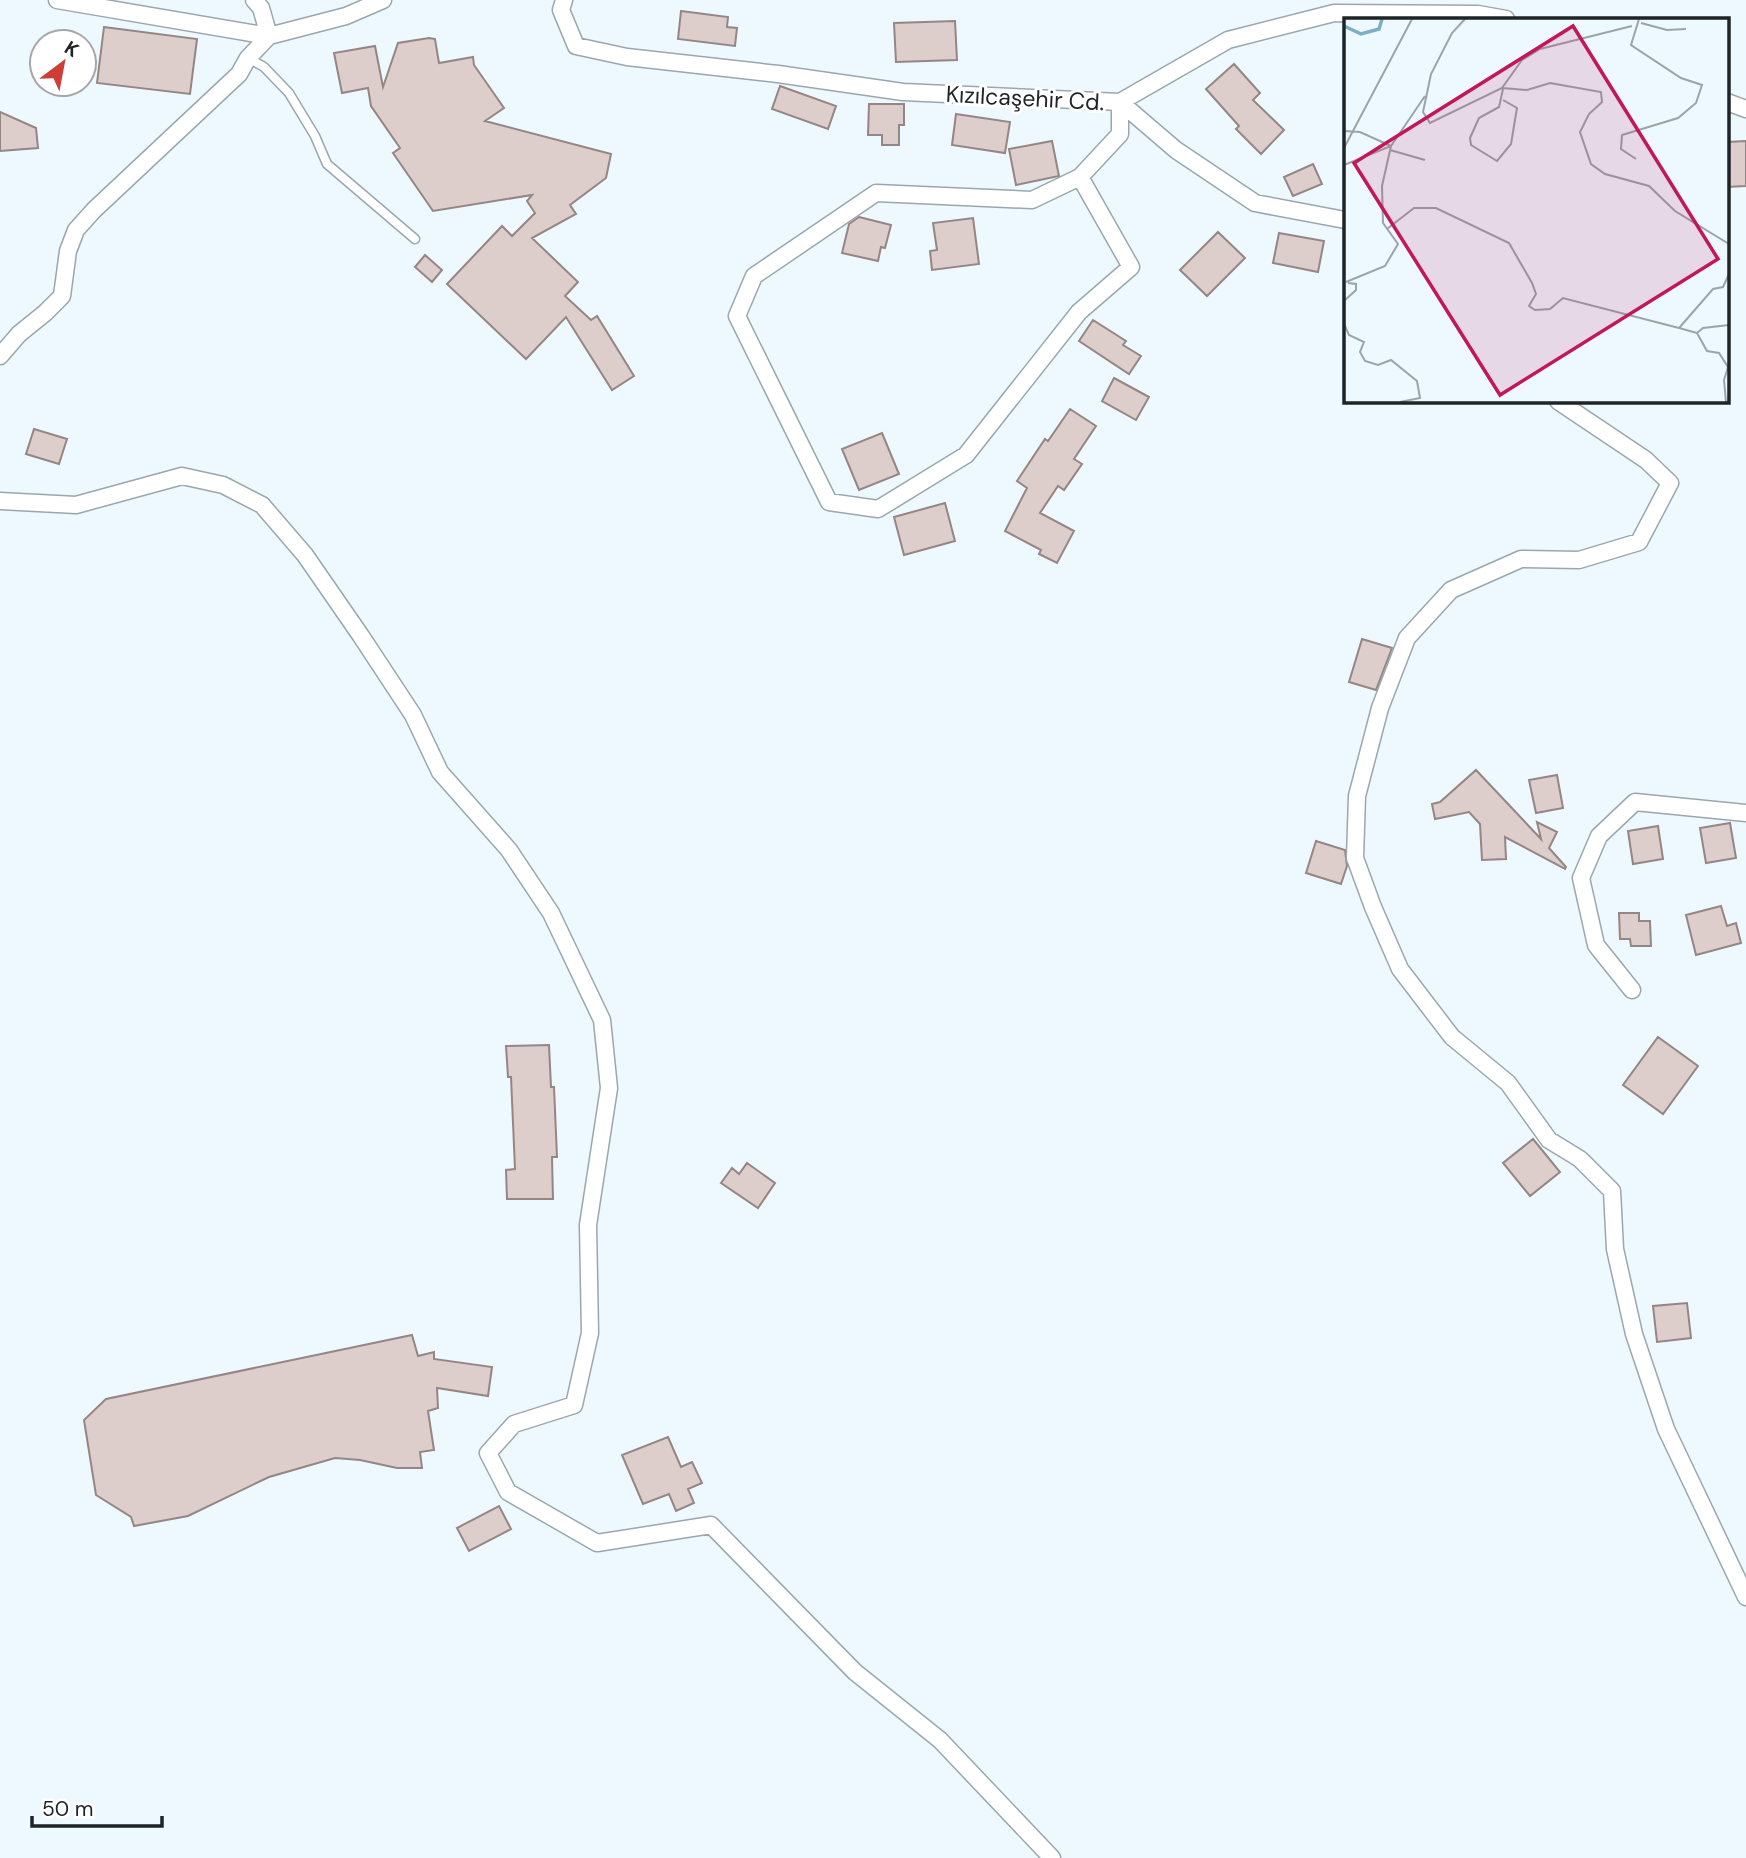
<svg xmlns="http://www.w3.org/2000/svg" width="1746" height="1858" font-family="'DM Sans',sans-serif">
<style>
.building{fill:#ddcdcb;stroke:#948684;stroke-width:2}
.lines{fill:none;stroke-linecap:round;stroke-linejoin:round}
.service-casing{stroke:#9aa7ad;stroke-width:11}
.minor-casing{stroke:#9aa7ad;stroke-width:19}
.service{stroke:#fff;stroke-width:8}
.minor{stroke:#fff;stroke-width:16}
.labels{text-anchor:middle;stroke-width:6;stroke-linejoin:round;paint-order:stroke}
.street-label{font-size:23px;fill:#1f2427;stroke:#fff}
.inset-river{fill:none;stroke:#7cafc6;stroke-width:3.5}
.inset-road{fill:none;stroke:#9ba4a8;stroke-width:2}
.view{fill:#c2185b;fill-opacity:0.15;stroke:#c2185b;stroke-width:3.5}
.inset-edge{fill:none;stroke:#1f2427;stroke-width:3.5}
</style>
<rect width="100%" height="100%" fill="#edf9fe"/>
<path class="building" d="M681,11L728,17L727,27L737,28L735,46L678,39Z
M955,21L957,60L896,62L894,23Z
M104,27L197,39L190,94L97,83Z
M429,38L435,39L439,63L473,57L474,65L504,108L485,121L611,154L606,178L570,205L576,214L532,238L578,282L565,296L591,320L597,316L634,376L612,390L566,317L526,359L447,284L502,226L512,236L535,213L527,201L532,195L433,211L393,153L400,148L371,106L368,88L342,93L334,53L375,46L383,87L398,43Z
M1234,64L1260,93L1253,100L1284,130L1261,154L1236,129L1239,126L1206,89Z
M780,86L836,106L828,129L772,109Z
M869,104H904V125H899V145H882V135H868Z
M0,112L36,128L38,148L0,151Z
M956,114L1010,122L1005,153L952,145Z
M1052,141L1059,176L1016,185L1009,149Z
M1746,141V186L1727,187V142Z
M1313,164L1322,184L1293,196L1284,177Z
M859,217L891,225L885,248L881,247L878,261L842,253L849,224Z
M973,218L979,264L932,270L930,251L937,250L933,223Z
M1218,232L1245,258L1207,296L1180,270Z
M1279,233L1324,241L1318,272L1273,263Z
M425,255L442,270L432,282L415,267Z
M1093,320L1126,341L1123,345L1141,356L1129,374L1079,341Z
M1114,378L1149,397L1136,420L1102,401Z
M1070,409L1096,426L1074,459L1082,464L1064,490L1058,486L1040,513L1074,531L1057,563L1039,554L1041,550L1005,531L1027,488L1017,481L1045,439L1048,441Z
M34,429L67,439L59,464L26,454Z
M882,433L899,474L859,490L842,449Z
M945,503L955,541L904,555L894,517Z
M1362,639L1392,648L1376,690L1349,682Z
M1476,770L1541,839L1537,822L1557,832L1549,848L1566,867L1565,869L1505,837L1506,859L1482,860L1480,824L1469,812L1435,819L1432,804L1440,802Z
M1557,775L1563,808L1536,813L1529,780Z
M1730,823L1736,858L1706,863L1700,828Z
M1658,826L1663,859L1633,864L1628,831Z
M1316,841L1345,850L1347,866L1341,884L1306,873Z
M1721,906L1727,926L1736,923L1741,943L1696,955L1686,915Z
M1619,913H1639V921H1650L1651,946H1631L1630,939H1620Z
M1658,1037L1698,1066L1663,1114L1623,1085Z
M549,1045L551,1087H554L557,1157H552L553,1199H507L506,1170L515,1169L511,1077H508L506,1046Z
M1533,1139L1560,1172L1530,1196L1503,1163Z
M747,1163L775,1183L758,1208L721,1183L732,1168L739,1174Z
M1687,1303L1691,1338L1657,1342L1653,1306Z
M412,1335L418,1356L434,1352V1359L492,1367L488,1396L437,1388L438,1408L428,1411L434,1450L420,1452L422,1468H397L360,1460L335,1458L269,1477L188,1516L134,1526L131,1517L96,1495L84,1420L106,1399Z
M668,1437L681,1467L692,1462L702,1483L688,1489L694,1503L676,1511L669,1494L643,1504L622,1455Z
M499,1506L511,1529L469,1551L457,1528Z"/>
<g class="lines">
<g class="service-casing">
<path id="service" d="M248,58L264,67L289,93L315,136L327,164L415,239"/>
</g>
<g class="minor-casing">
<path id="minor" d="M57,0L269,36L346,16L383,0
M254,0L261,8L269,36
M564,0L561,10L576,46L627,57L778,74L903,92L1120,102L1228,40L1334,13L1478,14L1506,19
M1120,102L1176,150L1255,203L1345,220
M1727,102L1746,109
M1080,177L1131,267L1079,312L966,455L878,509L829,502L737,316L754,276L876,193L1032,200L1080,177L1120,134V102
M0,356L19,334L45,313L62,296L68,251L76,230L94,210L239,74L248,58L269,36
M1558,401L1646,460L1670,483L1639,542L1579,560L1521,559L1451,590L1407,638L1380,708L1357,796L1355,858L1373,907L1400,969L1452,1037L1508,1083L1549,1140L1580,1159L1612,1191L1615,1249L1634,1334L1666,1429L1746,1597
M0,501L76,505L182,476L223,485L262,505L305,555L361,636L413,715L440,772L509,850L551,913L602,1020L609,1088L588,1225L590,1333L574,1405L514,1424L488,1453L508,1492L597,1543L711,1525L855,1672L940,1740L1052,1858
M1632,990L1596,945L1581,878L1599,836L1635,802L1746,813"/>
</g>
<use href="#service" class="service"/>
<use href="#minor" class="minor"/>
</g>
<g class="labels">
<g class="street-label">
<text transform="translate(1025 98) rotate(3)" y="8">Kızılcaşehir Cd.</text>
</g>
</g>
<g transform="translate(1344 18)">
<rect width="385" height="385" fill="#edf9fe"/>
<path class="inset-river" d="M0,8L17,16L35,11L38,1"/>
<path class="inset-road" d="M121,1L108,15L87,56L79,94L86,105L158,70L178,42L196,31L288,8M297,5L323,12L342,11M158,70L183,72L206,65L257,74L258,84L245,96L236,114L247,146L261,156L305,168L331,193L385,226M159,71L155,89L135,100L126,120L127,127L153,143L167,126L173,90L159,82M0,113L16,114L47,128M0,130L68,1M46,132L81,142M292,141L277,131L278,117L334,100L352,85L358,67L337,60L287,27L295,1M0,147L47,128L81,78M43,211L70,190H92L165,225L188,265L192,276L185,288L191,292L206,291L219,280L335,310M2,264L41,248L54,226L39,205L38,168L47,128M0,283L12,272V266L4,265M0,306L5,317L20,324L16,334L21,343L34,347L47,342L73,363L76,380L56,384M353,315L335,310L369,271L379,269L385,256M353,315L363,333L375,335L384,349L380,362L382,384M353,315L359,310L385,307"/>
<path class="view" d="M229,8L374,241L156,377L10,145Z"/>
<rect width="385" height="385" class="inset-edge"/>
</g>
<g transform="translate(63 63) rotate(32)"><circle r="33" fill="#ffffff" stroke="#a5a7a9" stroke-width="2"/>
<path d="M0-5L12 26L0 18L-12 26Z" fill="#cd3f36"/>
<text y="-10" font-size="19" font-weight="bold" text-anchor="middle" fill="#1f2427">K</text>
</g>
<path d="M32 1816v10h130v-10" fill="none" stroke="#1f2427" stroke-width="3.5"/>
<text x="42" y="1816" font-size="21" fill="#1f2427" stroke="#ffffff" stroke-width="5" paint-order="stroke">50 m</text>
</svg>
